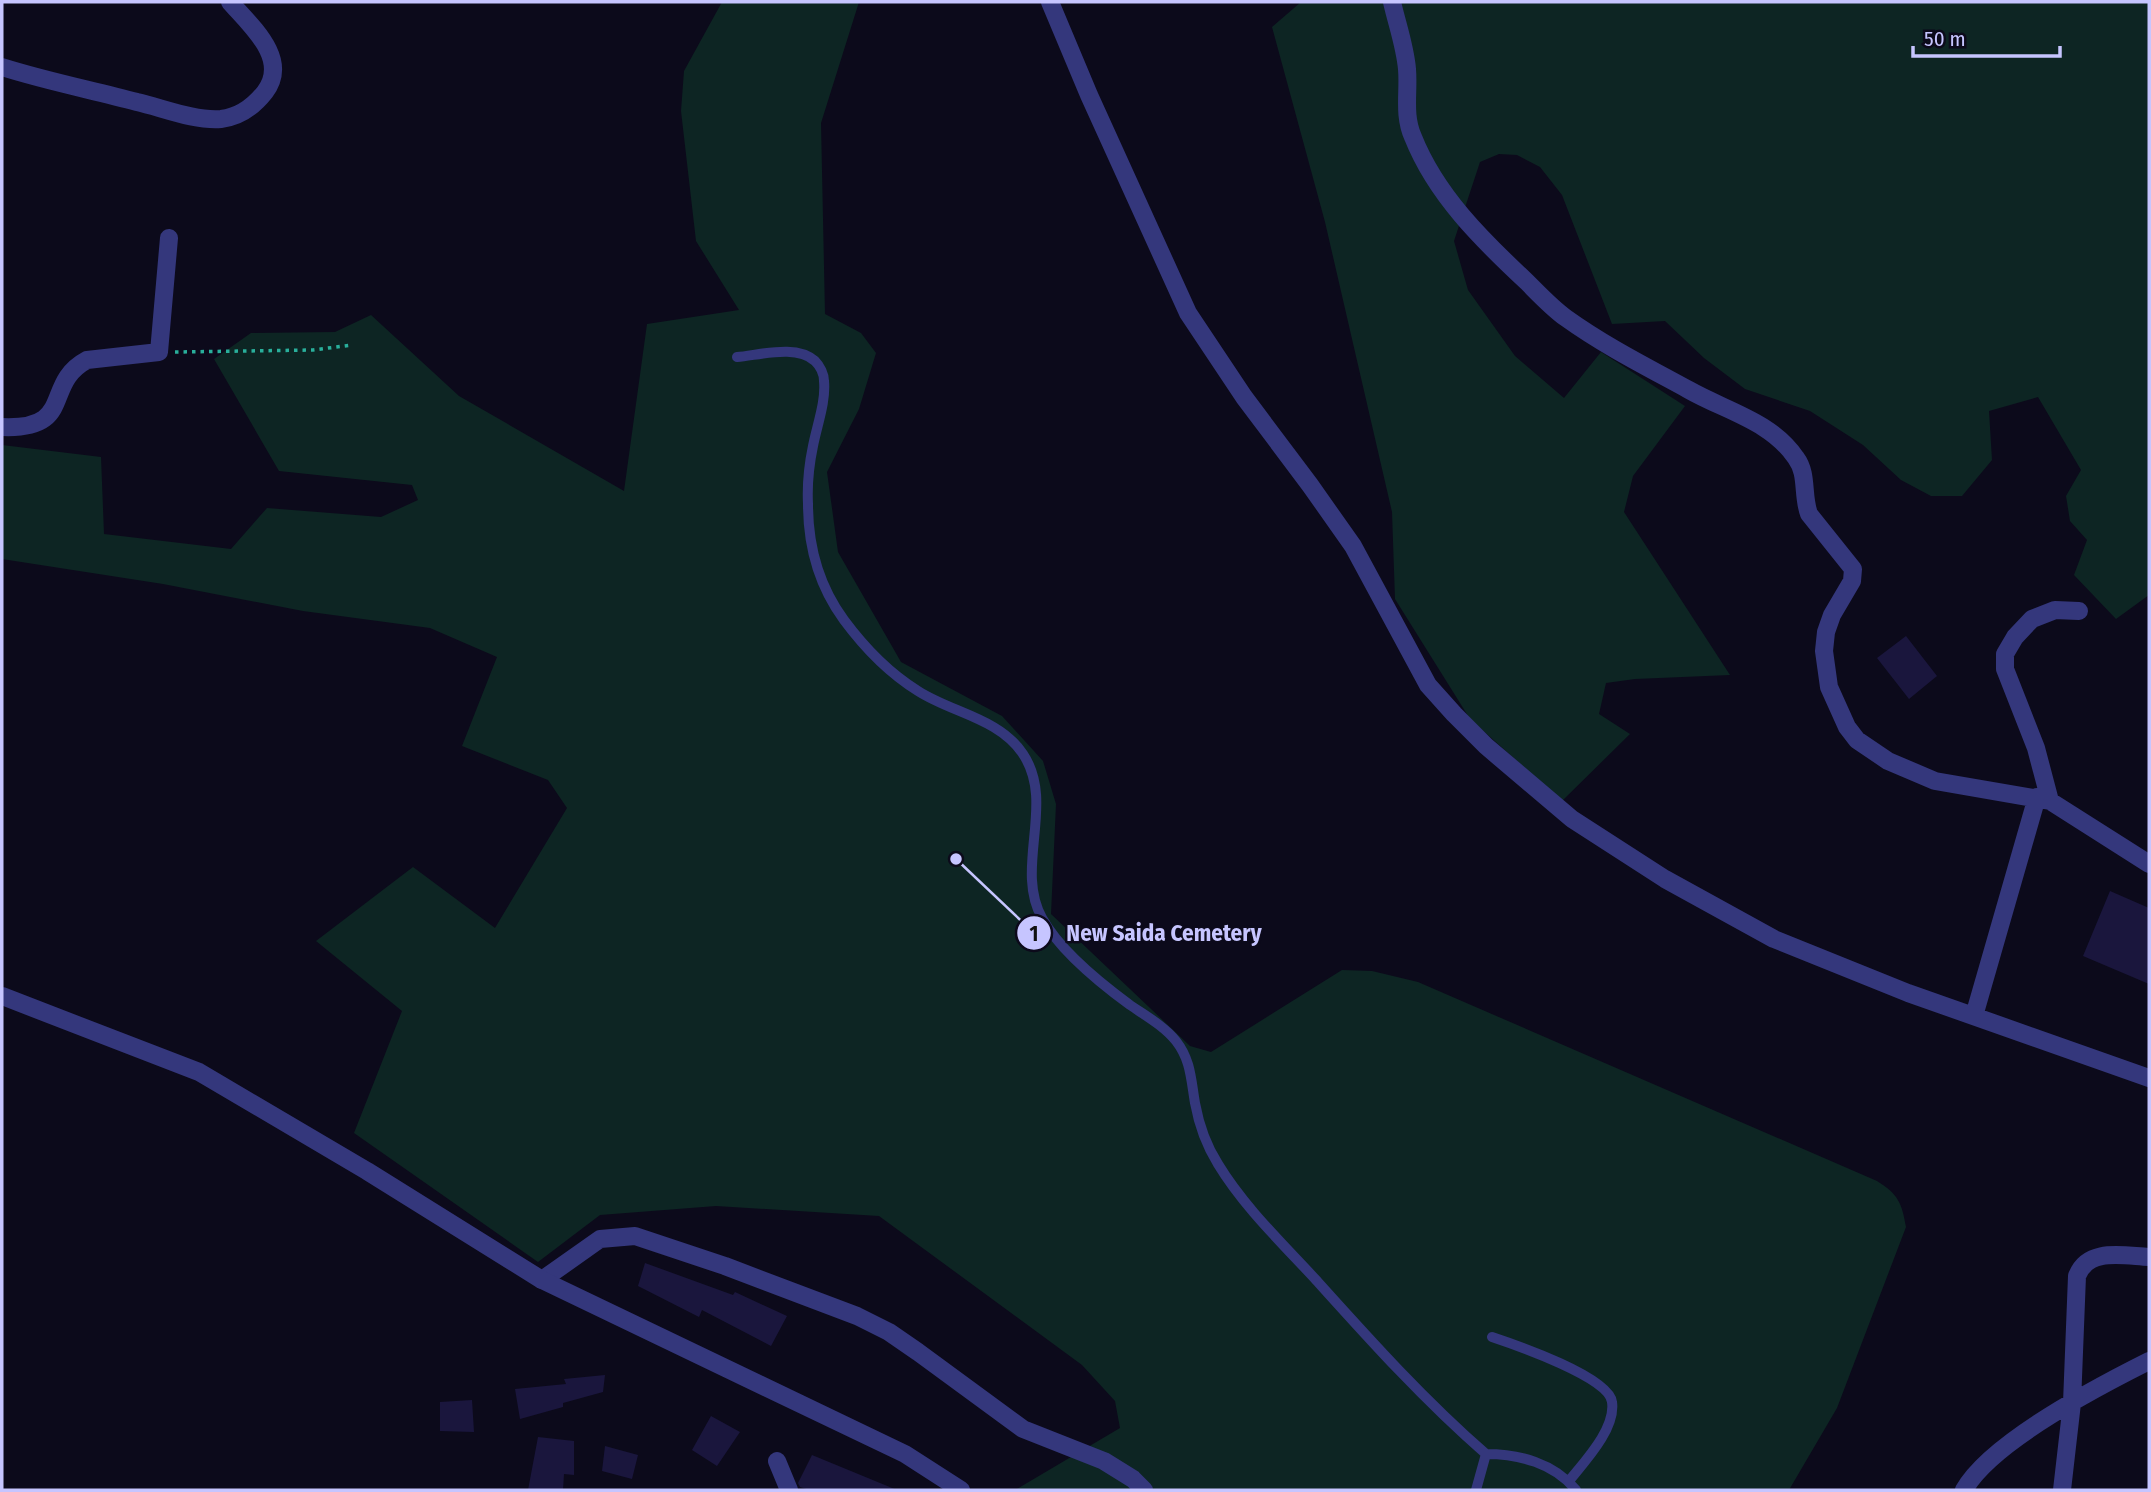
<svg xmlns="http://www.w3.org/2000/svg" width="2151" height="1492" font-family="'Fira Sans Condensed',sans-serif">
<style>
.green{fill:#0d2523}
.building{fill:#1a163d}
.lines{fill:none;stroke-linecap:round;stroke-linejoin:round}
.path{stroke:#29af9b;stroke-width:3.5;stroke-dasharray:3.5 5;stroke-linecap:butt}
.service{stroke:#34377c;stroke-width:10}
.minor{stroke:#34377c;stroke-width:18}
.tertiary{stroke:#34377c;stroke-width:18}
.leader{fill:none;stroke:#c6c5ff;stroke-width:2.5}
.callout-dot{fill:#c6c5ff;stroke:#0c0a1b;stroke-width:2.5}
.mark-label{font-size:21px;text-anchor:middle;font-weight:bold;fill:#111}
.callout-label{font-size:23px;text-anchor:middle;font-weight:bold;fill:#c6c5ff;stroke:#0c0a1b;stroke-width:5;stroke-linejoin:round;paint-order:stroke}
</style>
<rect width="100%" height="100%" fill="#0c0a1b"/>
<path class="green" d="M722,2H859L821,123L825,314L861,333L876,353L859,409L827,472L838,552L901,662L1002,716L1043,761L1056,804L1051,914L1190,1046L1211,1052L1342,970L1372,971L1418,982L1877,1181C1898,1194 1902,1203 1906,1227L1837,1408L1789,1490H1015L1120,1428L1115,1401L1082,1365L879,1216L716,1206L600,1215L538,1262L354,1133L402,1011L316,941L413,867L495,928L567,808L548,780L462,746L497,657L430,628L303,611L163,584L2,559V445L101,457L104,534L231,549L267,508L381,517L418,500L412,485L279,471L214,359L251,333L335,332L371,315L459,396L624,491L647,324L739,310L696,241L681,111L684,71Z
M1301,2H2149V595L2116,619L2074,575L2087,540L2070,521L2066,496L2081,470L2038,397L1989,411L1992,460L1962,496H1931L1901,480L1863,445L1810,411L1745,389L1704,358L1665,321L1612,324L1562,195L1540,167L1517,155L1499,154L1480,162L1454,241L1468,290L1515,356L1564,398L1601,352L1685,406L1633,476L1624,512L1730,675L1635,679L1606,683L1599,714L1630,734L1562,801L1470,719L1395,599L1392,512L1325,222L1272,27Z"/>
<path class="building" d="M1906,636L1937,676L1909,699L1877,658Z
M2110,891L2149,908V984L2083,956Z
M645,1263L733,1295L735,1292L787,1316L771,1346L702,1310L699,1317L638,1286Z
M605,1375L603,1392L563,1403V1407L520,1419L515,1389L566,1384L564,1379Z
M472,1400L474,1432L440,1431V1402Z
M711,1416L740,1432L717,1466L692,1450Z
M538,1437L574,1441V1475L564,1474L563,1490H528Z
M605,1446L638,1455L632,1479L602,1471Z
M812,1455L897,1490H809L800,1487L798,1483Z"/>
<g class="lines">
<path class="path" d="M175,352L313,350L352,345"/>
<path class="service" d="M737,357C760,355 797,344 815,361C820,366 824,374 824,381C826,402 817,425 813,446C809,465 807,484 808,504C808,547 819,586 844,620C864,647 889,673 918,691C952,713 999,718 1023,754C1056,803 1014,868 1042,918C1060,951 1100,983 1130,1005C1146,1016 1164,1026 1176,1041C1191,1060 1191,1080 1195,1103C1199,1125 1206,1145 1218,1164C1244,1207 1283,1244 1317,1281C1371,1341 1424,1400 1486,1454L1476,1490
M1492,1337C1516,1345 1609,1377 1612,1402C1616,1429 1584,1462 1569,1481
M1486,1454C1519,1454 1554,1463 1576,1490"/>
<path class="minor" d="M1050,2L1089,95L1188,313L1244,397L1310,485L1353,546L1428,685L1454,714L1486,746L1572,819L1665,879L1774,939L1908,993L2149,1078
M1392,2C1397,24 1405,46 1407,69C1409,92 1403,115 1413,137C1436,195 1482,240 1527,282C1539,294 1552,308 1566,318C1605,346 1647,367 1689,390C1726,411 1771,421 1796,458C1808,474 1802,495 1809,514L1853,569L1852,581L1832,615L1826,632L1824,651L1829,687L1847,727L1857,740L1888,761L1935,781L2050,801L2149,864
M2,67C46,81 92,90 137,102C163,108 194,121 221,119C239,117 254,106 265,92C290,59 251,26 230,2
M2,427C76,430 42,384 87,360L159,352L169,238
M2050,801L2036,748L2005,669V654L2015,637L2032,619L2055,610L2079,611
M1974,1016L2037,797
M542,1280L600,1239L635,1236L725,1266L857,1316L889,1332L918,1352L1023,1429L1104,1461L1133,1479L1144,1490
M777,1461L789,1490
M1964,1490C1991,1442 2099,1386 2149,1361
M2062,1490L2072,1403L2077,1276C2088,1247 2124,1256 2149,1257"/>
<path class="tertiary" d="M2,996L199,1072L367,1171L542,1280L905,1454L961,1490"/>
</g>
<path class="leader" d="M956 859L1034 933"/>
<g class="callout-dot">
<circle cx="956" cy="859" r="7"/>
<circle cx="1034" cy="933" r="18"/>
</g>
<g class="mark-label">
<text x="1034" y="941">1</text>
</g>
<g class="callout-label">
<text x="1164" y="941">New Saida Cemetery</text>
</g>
<rect width="2151" height="1492" fill="none" stroke="#c6c5ff" stroke-width="7"/>
<path d="M1913 46v10h147v-10" fill="none" stroke="#c6c5ff" stroke-width="3.5"/>
<text x="1924" y="46" font-size="21" fill="#c6c5ff" stroke="#0c0a1b" stroke-width="5" paint-order="stroke">50 m</text>
</svg>
